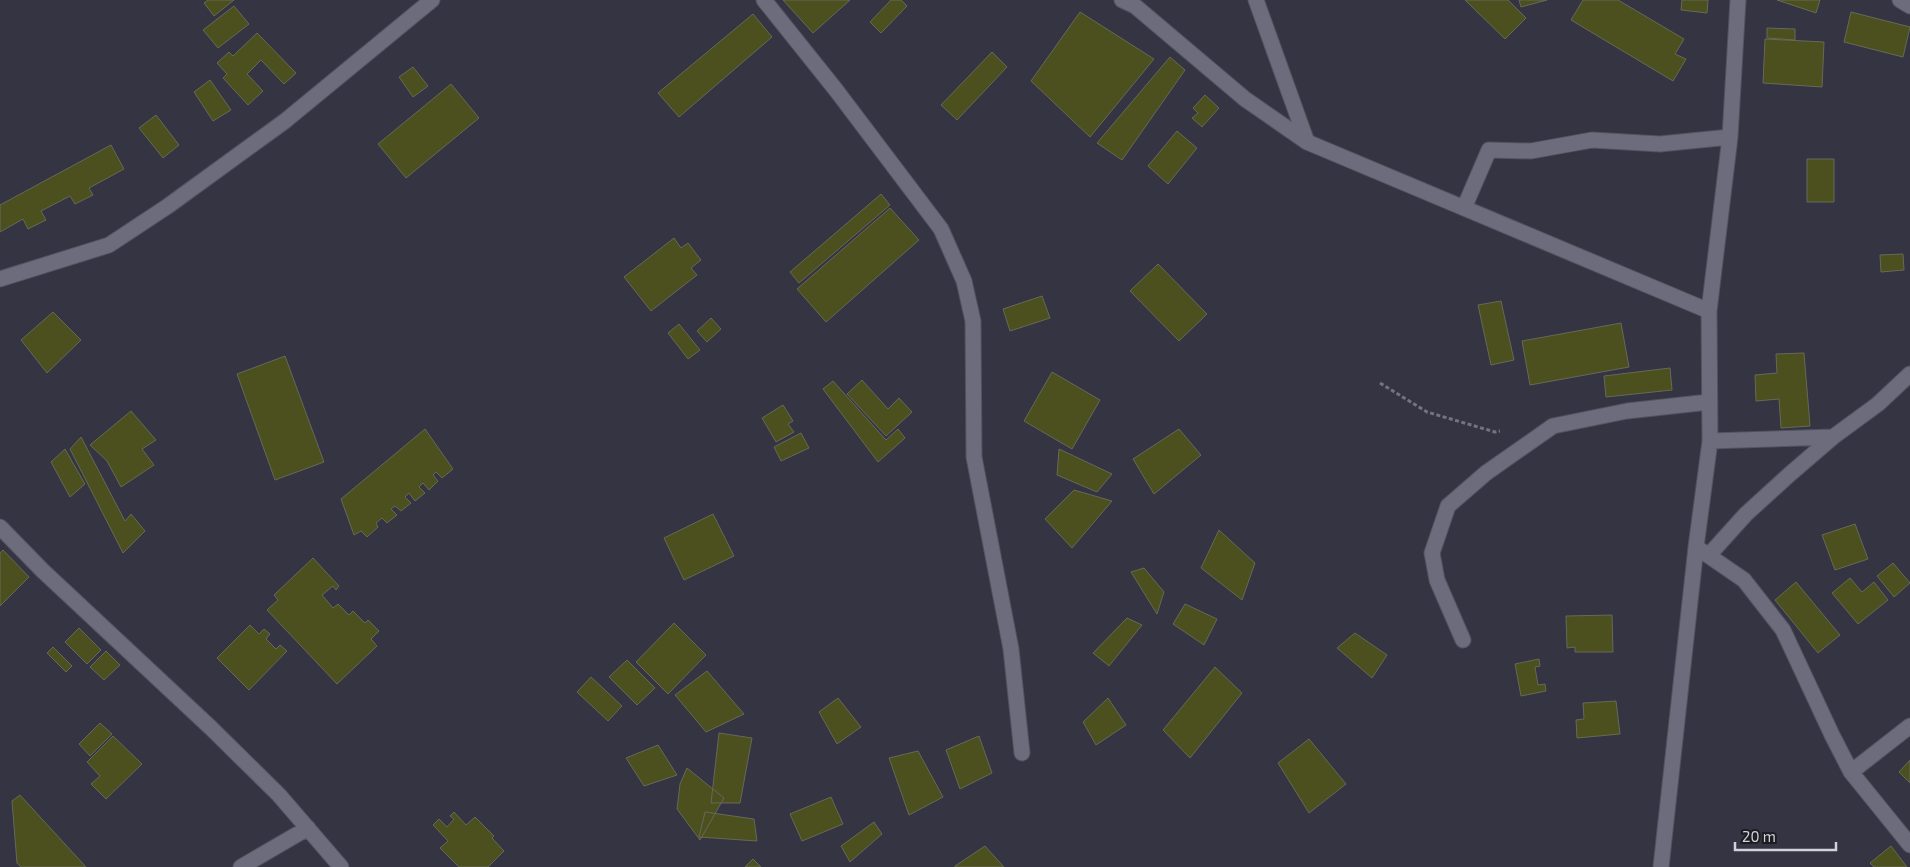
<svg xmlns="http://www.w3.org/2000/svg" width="1910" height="867" font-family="'Exo 2',sans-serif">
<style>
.building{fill:#4c501e;stroke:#676958}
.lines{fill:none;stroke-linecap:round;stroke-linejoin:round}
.minor-casing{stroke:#53525f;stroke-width:17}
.path{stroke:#747481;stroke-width:3;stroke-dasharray:4 2.5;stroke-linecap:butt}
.minor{stroke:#6c6c7d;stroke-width:15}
</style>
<rect width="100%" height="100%" fill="#343443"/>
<path class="building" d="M208,0H234L214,16L204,3Z
M783,0H850L813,33Z
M891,0H901L907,6L881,33L870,22Z
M1465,0H1508L1526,18L1505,39Z
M1519,0H1547L1521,7Z
M1583,0H1618L1684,39L1675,54L1686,59L1673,81L1571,20Z
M1682,0H1708L1707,13L1681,10Z
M1777,0H1820L1816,13Z
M234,6L249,24L218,48L203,30Z
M1080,12L1154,59L1090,137L1031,81Z
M1851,12L1910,27L1903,57L1844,42Z
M753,14L772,37L679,117L658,93Z
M1767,28L1795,29V40L1767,38Z
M257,33L296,73L284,84L261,60L247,74L263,91L248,105L223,78L227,74L217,63L229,52L233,56Z
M1765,39L1824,42L1822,87L1763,83Z
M992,52L1007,67L957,120L941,105Z
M1170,57L1185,70L1122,160L1097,143Z
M413,67L428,86L413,97L399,77Z
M210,80L231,110L213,121L194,92Z
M451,84L479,118L406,178L378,144Z
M1205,95L1219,108L1202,127L1192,118L1198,113L1193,108Z
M156,115L179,145L163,158L139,128Z
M1177,131L1197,148L1168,184L1148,166Z
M111,145L124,169L89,188L93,195L75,204L70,196L41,211L46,220L28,229L23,219L0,232V205Z
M1807,159H1834V202H1807Z
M881,194L890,205L799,283L790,272Z
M890,208L919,240L826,322L797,289Z
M674,238L681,248L688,243L701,260L691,268L697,275L651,311L624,277Z
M1903,254L1904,270L1881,272L1880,255Z
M1158,264L1207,314L1179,341L1130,291Z
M1042,296L1050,318L1010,331L1003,309Z
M1501,301L1514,360L1491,365L1478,305Z
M53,312L81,340L47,373L21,340Z
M711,318L721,329L707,342L697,331Z
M1621,323L1629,367L1530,385L1522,341Z
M679,324L700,350L688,359L668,333Z
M1804,353L1810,426L1781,428L1779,399L1756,401L1755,375L1777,373L1776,354Z
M285,356L324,462L275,480L237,374Z
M1670,368L1672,390L1606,397L1604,376Z
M1052,372L1100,400L1072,449L1024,421Z
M862,380L888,409L899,398L912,412L886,436L847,394Z
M833,381L886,440L898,429L905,438L878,462L823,389Z
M783,405L793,421L788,424L794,432L776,442L762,418Z
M131,411L156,440L142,449L154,465L121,487L107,461L90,445Z
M425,429L453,469L442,478L436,472L433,475L438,481L429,490L423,483L419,487L425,493L415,501L409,493L405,497L411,503L401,511L395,506L391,509L397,515L387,523L382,518L376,523L378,527L367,537L361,531L354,535L341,499Z
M1179,429L1201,455L1154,494L1133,459Z
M801,433L809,448L781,461L774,447Z
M81,437L125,521L131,514L145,531L123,553L70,449Z
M65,449L85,484L70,497L51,462Z
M1059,449L1112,474L1097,492L1057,475Z
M1074,490L1112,501L1072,548L1045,519Z
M713,514L734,556L684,580L664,538Z
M1855,524L1868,559L1835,570L1822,535Z
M1219,530L1255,563L1242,600L1201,568Z
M3,550L29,577L0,606V553Z
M313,558L339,586L336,590L333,586L322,595L333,608L338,604L349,615L353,611L365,623L368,620L379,631L371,639L377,646L337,684L267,610L278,600L274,595Z
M1893,563L1910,583L1894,597L1877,576Z
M1144,568L1164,592L1157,614L1131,572Z
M1850,578L1862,592L1874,582L1888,600L1858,624L1832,593Z
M1796,582L1840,635L1818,653L1775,600Z
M1185,604L1217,619L1204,645L1173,624Z
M1612,615L1613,652H1575V647L1567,648L1566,616Z
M1127,618L1142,625L1109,666L1093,653Z
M674,623L706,655L668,694L636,662Z
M250,625L259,634L264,629L270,634L266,639L276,649L280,645L287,651L249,690L217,658Z
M79,628L101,650L87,664L65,642Z
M1355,633L1387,655L1372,678L1337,648Z
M53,647L72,666L66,672L47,653Z
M106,651L120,665L104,680L90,667Z
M1539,659L1540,666L1535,667L1538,685L1545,684L1546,691L1521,696L1515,664Z
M627,660L655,688L637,705L609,677Z
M1215,667L1242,693L1190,758L1163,730Z
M707,671L744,714L706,732L675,695Z
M591,677L622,706L608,721L577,692Z
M838,698L861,727L837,744L819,712Z
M1108,698L1126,725L1096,745L1083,722Z
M1616,701L1620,734L1577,738L1576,720L1584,719L1583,703Z
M100,723L112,734L90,756L79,744Z
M719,733L752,738L740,803H711Z
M113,736L142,764L106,799L91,784L100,776L87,762Z
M979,736L992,773L960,789L946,750Z
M1309,739L1346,784L1309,813L1278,763Z
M658,745L677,775L644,786L626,758Z
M918,751L943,797L909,815L889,758Z
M1910,760V783L1899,772Z
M687,768L724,798L700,840L677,809L680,784Z
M20,795L86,867H21L17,863L12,801Z
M831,797L843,824L802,841L790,814Z
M454,812L466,825L475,817L494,836L492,838L504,851L488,867H459L440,848L448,841L433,825L439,819L447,827L454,819L450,816Z
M705,812L754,819L757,841L699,837Z
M874,822L882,834L850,862L841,846Z
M985,846L1004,867H955V866Z
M1891,846L1907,867H1874L1870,863Z
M753,859L761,867H745Z"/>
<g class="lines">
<g class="minor-casing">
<path id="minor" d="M764,0L836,90L941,229L964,281L973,321L974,457L1011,649L1022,753
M1122,0L1135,6L1245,99L1307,142L1709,311
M1256,0L1307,142
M1900,0L1910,6
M1464,208L1489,150L1531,151L1592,140L1660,144L1730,137
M0,279L109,245L168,206L285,121L432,0
M1710,441L1833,437
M0,527L43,571L211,728L279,795L341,867
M1696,547L1744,580L1783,630L1832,735L1851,772L1910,845
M1709,555L1746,514L1790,474L1833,437L1878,404L1910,374
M1463,640L1437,580L1432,553L1448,506L1486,473L1553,426L1627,411L1709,402
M1851,772L1910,726
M241,867L308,828
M1661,867L1696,547L1710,441L1709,311L1730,137L1738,0"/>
</g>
<path class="path" d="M1380,383L1427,412L1495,432L1500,431"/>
<use href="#minor" class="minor"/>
</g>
<path d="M1735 842v8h101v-8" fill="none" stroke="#d2d2dc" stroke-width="2.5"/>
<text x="1742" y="842" font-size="15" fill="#d2d2dc" stroke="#1c1c23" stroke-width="4" paint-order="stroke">20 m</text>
</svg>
